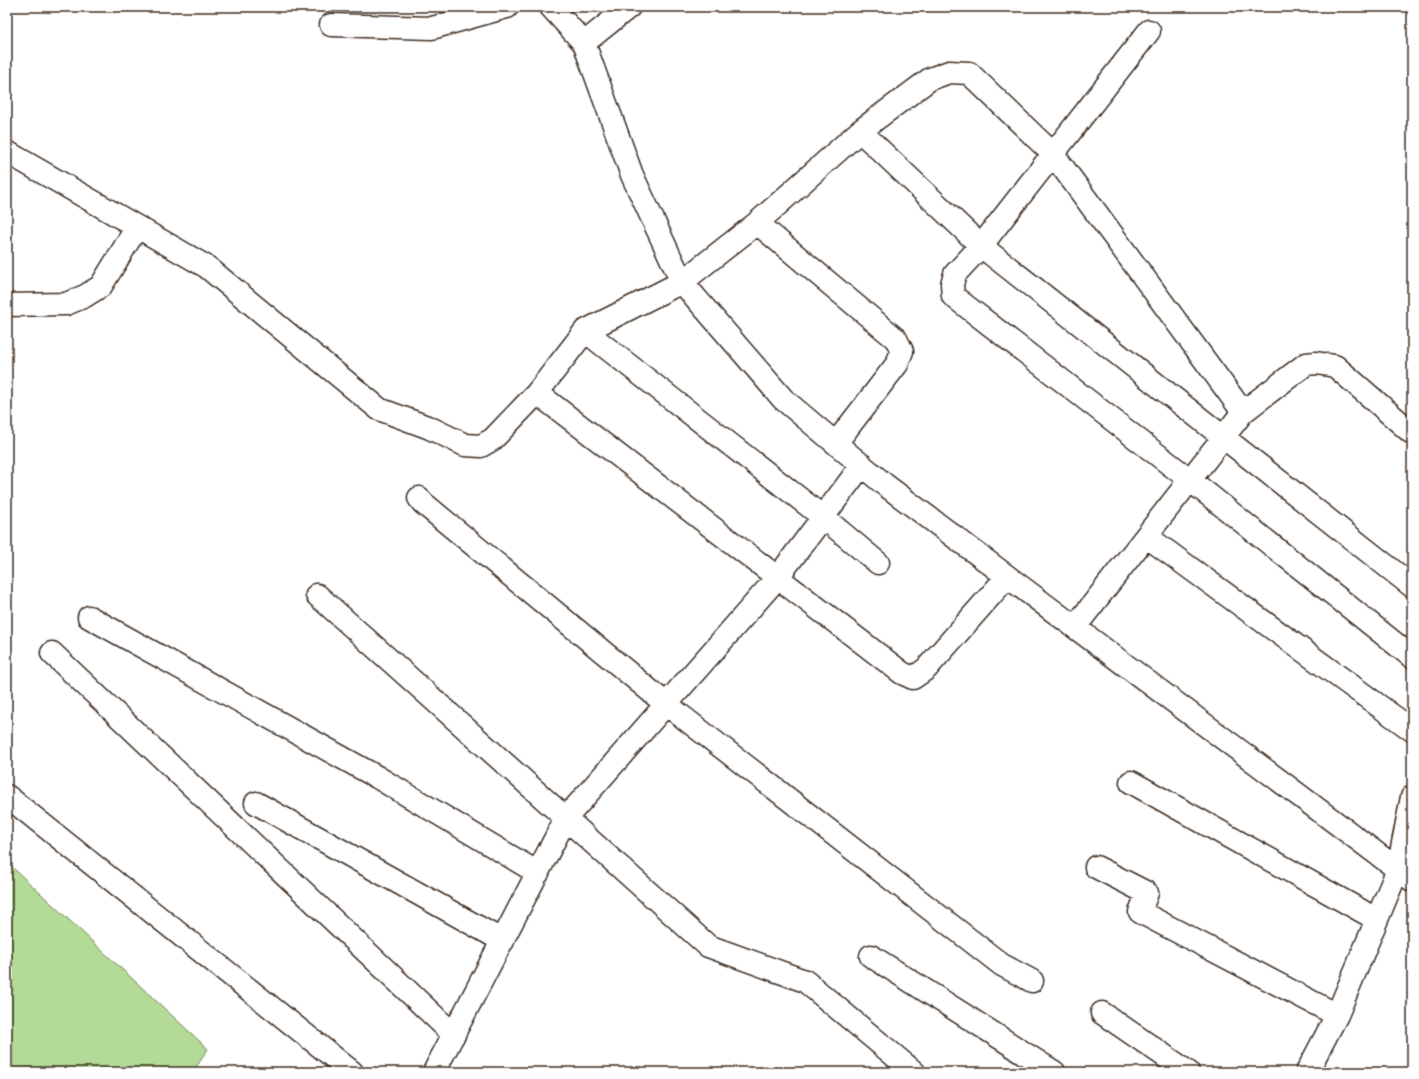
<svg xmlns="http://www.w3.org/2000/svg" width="1419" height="1079" font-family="'Balsamiq Sans',sans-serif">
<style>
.green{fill:#b3db97;stroke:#77825a}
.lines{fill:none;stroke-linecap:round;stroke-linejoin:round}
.minor-casing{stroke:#3b2a1e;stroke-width:25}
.minor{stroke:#fff;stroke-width:22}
</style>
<rect width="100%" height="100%" fill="#fff"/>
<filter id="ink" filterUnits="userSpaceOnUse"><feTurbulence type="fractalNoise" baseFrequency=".025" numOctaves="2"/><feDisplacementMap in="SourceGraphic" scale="8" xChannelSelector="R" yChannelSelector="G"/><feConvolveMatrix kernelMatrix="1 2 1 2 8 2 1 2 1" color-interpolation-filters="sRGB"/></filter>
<g filter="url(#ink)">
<path class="green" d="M11,866L208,1049L193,1072H7V868Z"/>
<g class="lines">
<g class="minor-casing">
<path id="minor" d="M551,7L584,43L632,175L682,282L783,399L884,484L1412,880
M331,25L432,28L507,7
M1149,31L981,246L955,274L952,284L953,296L1190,480L1412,657
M584,43L629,7
M860,131L981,246L1412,586
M7,152L207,267L379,409L430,428L465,445L481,446L493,439L537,393L585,331L682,282L757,223L860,131L930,79L949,72L969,73L1053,154L1243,412
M757,223L896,339L902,351L897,364L836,443
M7,305L66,304L85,296L101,286L137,227
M585,331L823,517L878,563
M537,393L902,673L913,678L926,669L1007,577
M419,498L423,503L666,704L1002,965L1032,981
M1146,536L1412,730
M317,595L708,946L805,981L914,1072
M89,617L377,777L538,873
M1075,627L1243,412L1306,364L1316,363L1335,366L1412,433
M52,653L454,1035
M1131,782L1376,919
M7,796L352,1072
M256,803L503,941
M1096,867L1147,893L1140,912L1337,1015
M871,956L1054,1072
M1102,1013L1188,1072
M434,1072L566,818L778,577L862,465
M1307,1072L1337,1015L1398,869L1412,797"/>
</g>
<use href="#minor" class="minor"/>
</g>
</g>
<rect width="1419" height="1079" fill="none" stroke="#fff" stroke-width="24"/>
<rect x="12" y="12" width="1395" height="1055" fill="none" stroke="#3b2a1e" stroke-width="1.5" filter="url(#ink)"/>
</svg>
